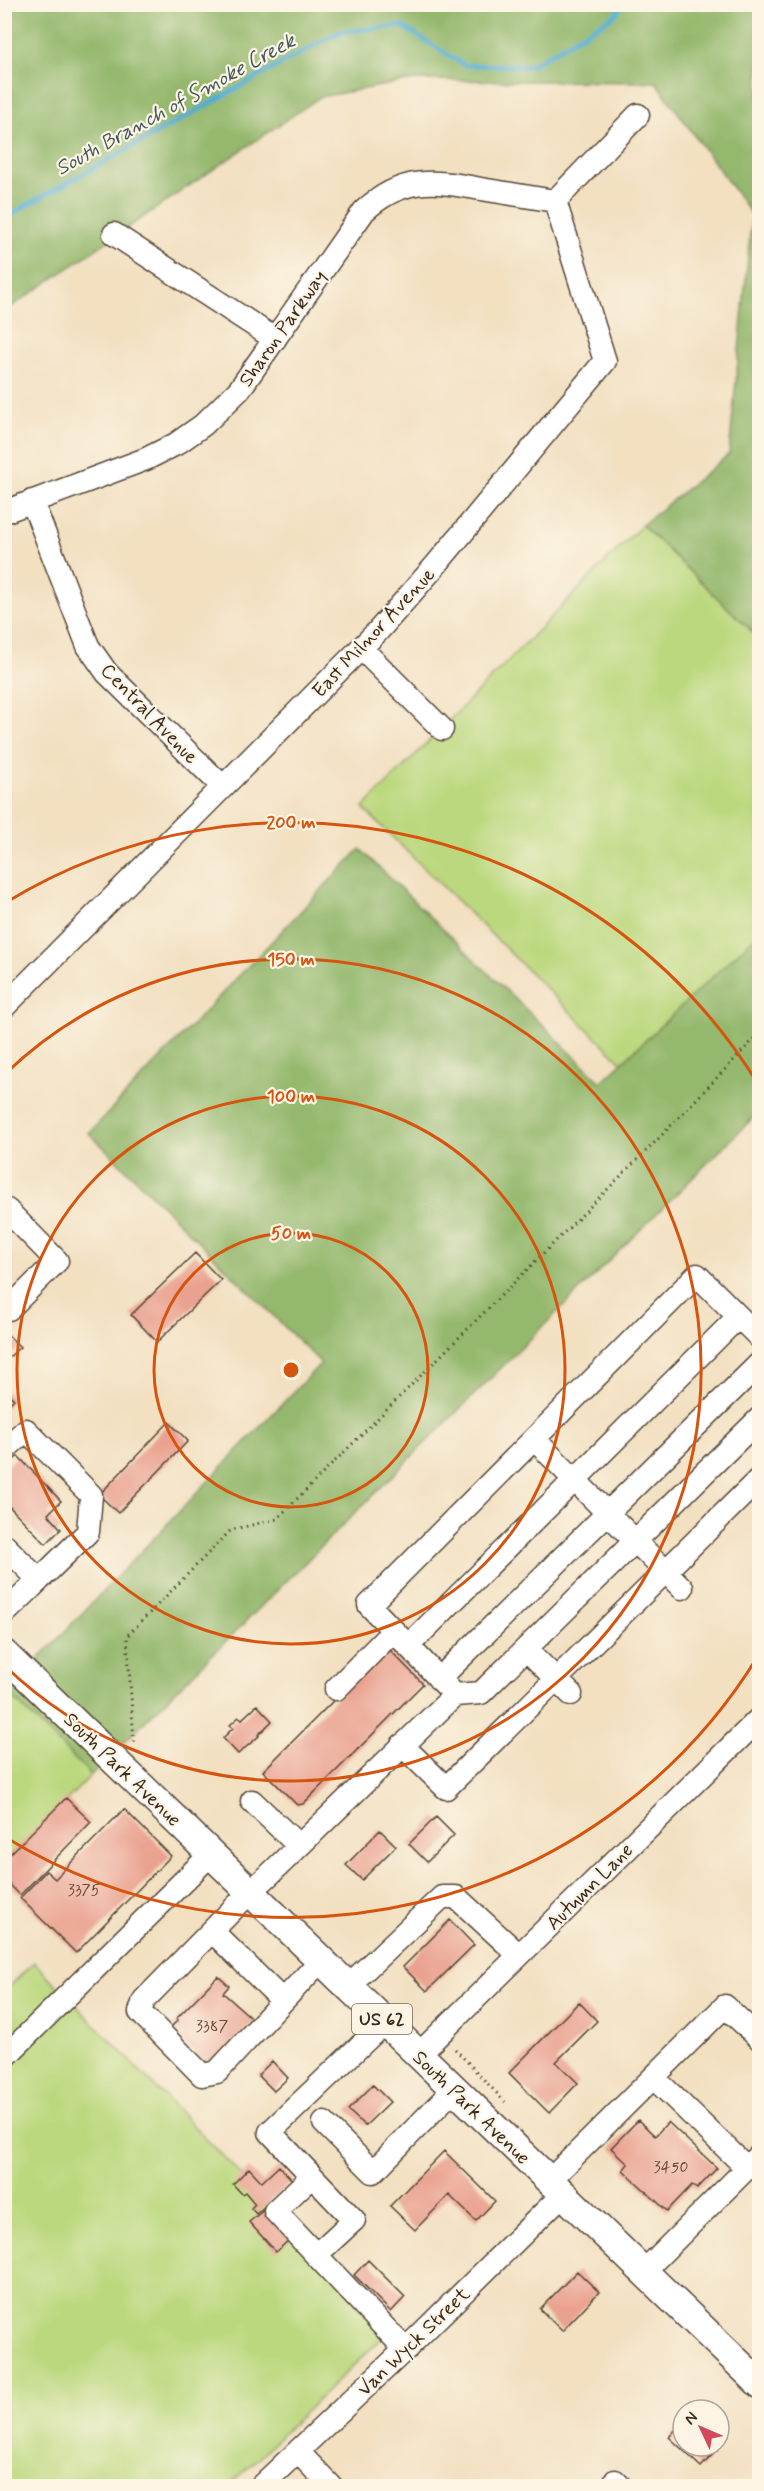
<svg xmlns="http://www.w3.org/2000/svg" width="764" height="2491" font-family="Mynerve,sans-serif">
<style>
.green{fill:#bbd87e;stroke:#7b814e;stroke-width:1.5}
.forest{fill:#94b86d;stroke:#687146;stroke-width:1.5}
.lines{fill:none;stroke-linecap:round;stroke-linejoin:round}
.stream{stroke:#53add0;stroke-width:5}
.building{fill:#eaa290}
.minor-casing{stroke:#564536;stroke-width:25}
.major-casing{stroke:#564536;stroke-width:31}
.path{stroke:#564536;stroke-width:3;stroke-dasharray:1.5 4.5;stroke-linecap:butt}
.minor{stroke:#fff;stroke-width:22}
.major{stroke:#fff;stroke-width:28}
.ring{fill:none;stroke:#d7540e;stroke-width:3}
.labels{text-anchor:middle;stroke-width:4.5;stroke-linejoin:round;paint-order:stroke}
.number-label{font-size:16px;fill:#67483a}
.shield{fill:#fcf5e5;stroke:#75675a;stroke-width:1.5}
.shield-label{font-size:18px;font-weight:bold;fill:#3b2a1e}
.street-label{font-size:20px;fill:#3b2a1e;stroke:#fcf5e5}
.water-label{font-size:21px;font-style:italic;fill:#43585c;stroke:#fcf5e5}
.centre{fill:#d7540e;stroke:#fcf5e5;stroke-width:3}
.ring-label{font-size:18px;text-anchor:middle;font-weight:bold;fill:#d7540e;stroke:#fcf5e5;stroke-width:4.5;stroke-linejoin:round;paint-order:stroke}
</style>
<rect width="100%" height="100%" fill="#fcf5e5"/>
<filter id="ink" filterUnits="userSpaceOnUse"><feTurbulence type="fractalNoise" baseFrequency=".0167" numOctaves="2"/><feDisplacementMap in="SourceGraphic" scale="12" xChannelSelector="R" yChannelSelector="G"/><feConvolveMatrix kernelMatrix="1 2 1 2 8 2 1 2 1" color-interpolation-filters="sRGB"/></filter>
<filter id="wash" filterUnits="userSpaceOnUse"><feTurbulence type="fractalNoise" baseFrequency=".008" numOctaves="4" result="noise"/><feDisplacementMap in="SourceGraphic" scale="24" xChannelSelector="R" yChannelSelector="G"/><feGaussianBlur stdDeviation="1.35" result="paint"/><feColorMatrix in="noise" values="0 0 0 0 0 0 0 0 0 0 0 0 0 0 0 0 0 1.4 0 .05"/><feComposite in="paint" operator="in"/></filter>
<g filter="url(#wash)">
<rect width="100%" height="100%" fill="#f2e0c1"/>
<path class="green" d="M642,525L759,638V933L622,1063L363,808Z
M7,1692L91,1775L5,1864L4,1694Z
M34,1962L391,2329L229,2486H5V1991Z"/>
<path class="forest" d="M5,5H759V638L642,525L729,454L752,215L656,82L414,80L320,97L5,311Z
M360,849L601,1082L759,933V1112L91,1775L7,1692L321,1363L89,1133Z"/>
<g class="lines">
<path class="stream" d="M4,221L18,210L339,32L402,26L464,65L530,66L615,15L623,4"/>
</g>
<g id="blocks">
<path class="building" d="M195,1253L221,1280L157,1342L131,1315Z
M4,1331L20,1347L4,1362Z
M4,1390L14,1399L4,1409Z
M169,1422L188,1441L118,1513L99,1495Z
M18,1456L61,1501L48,1514L61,1529L46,1544L4,1501V1469Z
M387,1647L423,1684L303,1804L297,1805L263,1771Z
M257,1705L272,1721L258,1735L259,1736L238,1754L223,1738L233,1728L230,1725L239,1717L242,1719Z
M66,1798L91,1822L20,1895L4,1879V1860Z
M124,1809L171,1856L76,1953L20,1898L46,1871L55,1879Z
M436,1817L454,1835L427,1862L409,1844Z
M380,1830L396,1846L362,1880L346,1865Z
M450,1920L474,1945L427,1991L403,1967Z
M218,1976L229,1986L223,1993L255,2021L208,2067L169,2029L178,2020L176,2019Z
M579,2002L597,2021L556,2062L578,2083L549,2113L509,2073Z
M272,2061L288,2078L274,2091L258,2075Z
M373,2085L390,2102L365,2126L348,2110Z
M638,2120L655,2136L668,2122L717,2168L697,2189L692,2185L667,2211L623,2170L628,2164L611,2148Z
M444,2151L495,2201L476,2221L449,2195L415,2230L390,2206Z
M279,2166L293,2181L256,2214L251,2208L255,2204L245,2192L242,2194L233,2184L249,2168L262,2182Z
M265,2209L291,2238L276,2252L249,2222Z
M368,2260L405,2297L391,2312L354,2275Z
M577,2271L599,2292L562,2331L540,2309Z
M683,2422V2446H716L718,2449L701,2467L669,2437Z"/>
</g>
</g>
<g filter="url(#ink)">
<use href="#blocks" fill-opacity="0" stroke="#564536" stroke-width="1.5"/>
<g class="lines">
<g class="minor-casing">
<path id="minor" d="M555,201L638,115
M114,234L275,339
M32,501L88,646L107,673L223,787
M4,512L146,459L176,444L203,425L239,390L364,211C402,176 433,180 481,189C506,193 530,197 555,201
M361,648L442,729
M4,1007L378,631L435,566L605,361L555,201
M4,1212L7,1210L57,1261L9,1309L4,1305
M534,1439L682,1588
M4,1450L26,1430L91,1495L88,1532L39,1580
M4,1545L39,1580L4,1614
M408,1646L738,1317
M526,1649L571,1694
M439,1679L760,1363
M336,1689L393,1631
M455,1695L481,1693L760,1418
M402,1745L446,1788L760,1478
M252,1801L299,1846
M212,1931L283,2001
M321,1960L217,2072L202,2075L140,2012L144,2000L250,1892L269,1875L455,1695L369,1605L697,1275L760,1338
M348,1986L442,1897H456L519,1955
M385,2022L270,2132L354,2220L316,2255L406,2350
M418,2055L760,1718
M4,2058L211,1854
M654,2078L747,2168
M324,2123L373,2172L454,2089
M312,2176L275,2211L316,2255
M549,2181L725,2006L760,2039
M643,2272L760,2155
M298,2452L331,2486
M615,2481L620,2486
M261,2486L412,2343L563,2194"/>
</g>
<g class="major-casing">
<path id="major" d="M4,1654L760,2384"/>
</g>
<path class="path" d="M134,1742L127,1636L231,1530L277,1519L659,1138L760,1033
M455,2049L505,2102"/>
<use href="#minor" class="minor"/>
<use href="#major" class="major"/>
</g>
</g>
<g class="ring">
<circle cx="291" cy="1370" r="137"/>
<circle cx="291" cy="1370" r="274"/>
<path d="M5 1074A411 411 0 1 1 5 1666"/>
<path d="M758 1656A548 548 0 0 1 5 1837M5 903A548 548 0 0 1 758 1084"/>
</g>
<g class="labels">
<g class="number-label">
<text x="84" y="1895">3375</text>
<text x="212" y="2031">3387</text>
<text x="671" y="2172">3450</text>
</g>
<rect class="shield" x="352" y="2004" width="60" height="30" rx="4.5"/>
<g class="shield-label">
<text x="382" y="2025">US 62</text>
</g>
<g class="street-label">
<text transform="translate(282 328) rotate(-55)" y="7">Sharon Parkway</text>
<text transform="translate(373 632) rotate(-47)" y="7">East Milnor Avenue</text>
<text transform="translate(150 713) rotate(46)" y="7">Central Avenue</text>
<text transform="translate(123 1769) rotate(44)" y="7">South Park Avenue</text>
<text transform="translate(589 1886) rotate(-45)" y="7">Autumn Lane</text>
<text transform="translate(472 2107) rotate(44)" y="7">South Park Avenue</text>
<text transform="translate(413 2341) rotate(-44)" y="7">Van Wyck Street</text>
</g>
<g class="water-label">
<text transform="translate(175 104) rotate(-29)" y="7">South Branch of Smoke Creek</text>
</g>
</g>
<circle cx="291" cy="1370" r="9" class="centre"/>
<g class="ring-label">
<text x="291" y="828">200 m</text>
<text x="291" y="965">150 m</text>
<text x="291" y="1102">100 m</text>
<text x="291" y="1239">50 m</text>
</g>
<rect width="764" height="2491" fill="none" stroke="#fcf5e5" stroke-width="24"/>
<g transform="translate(701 2428) rotate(314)"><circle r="28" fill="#fcf5e5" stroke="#afa495" stroke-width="1.5"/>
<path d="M0-4.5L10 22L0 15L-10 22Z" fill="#d1495b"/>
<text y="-9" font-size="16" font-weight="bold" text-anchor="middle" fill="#3b2a1e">N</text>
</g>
</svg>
